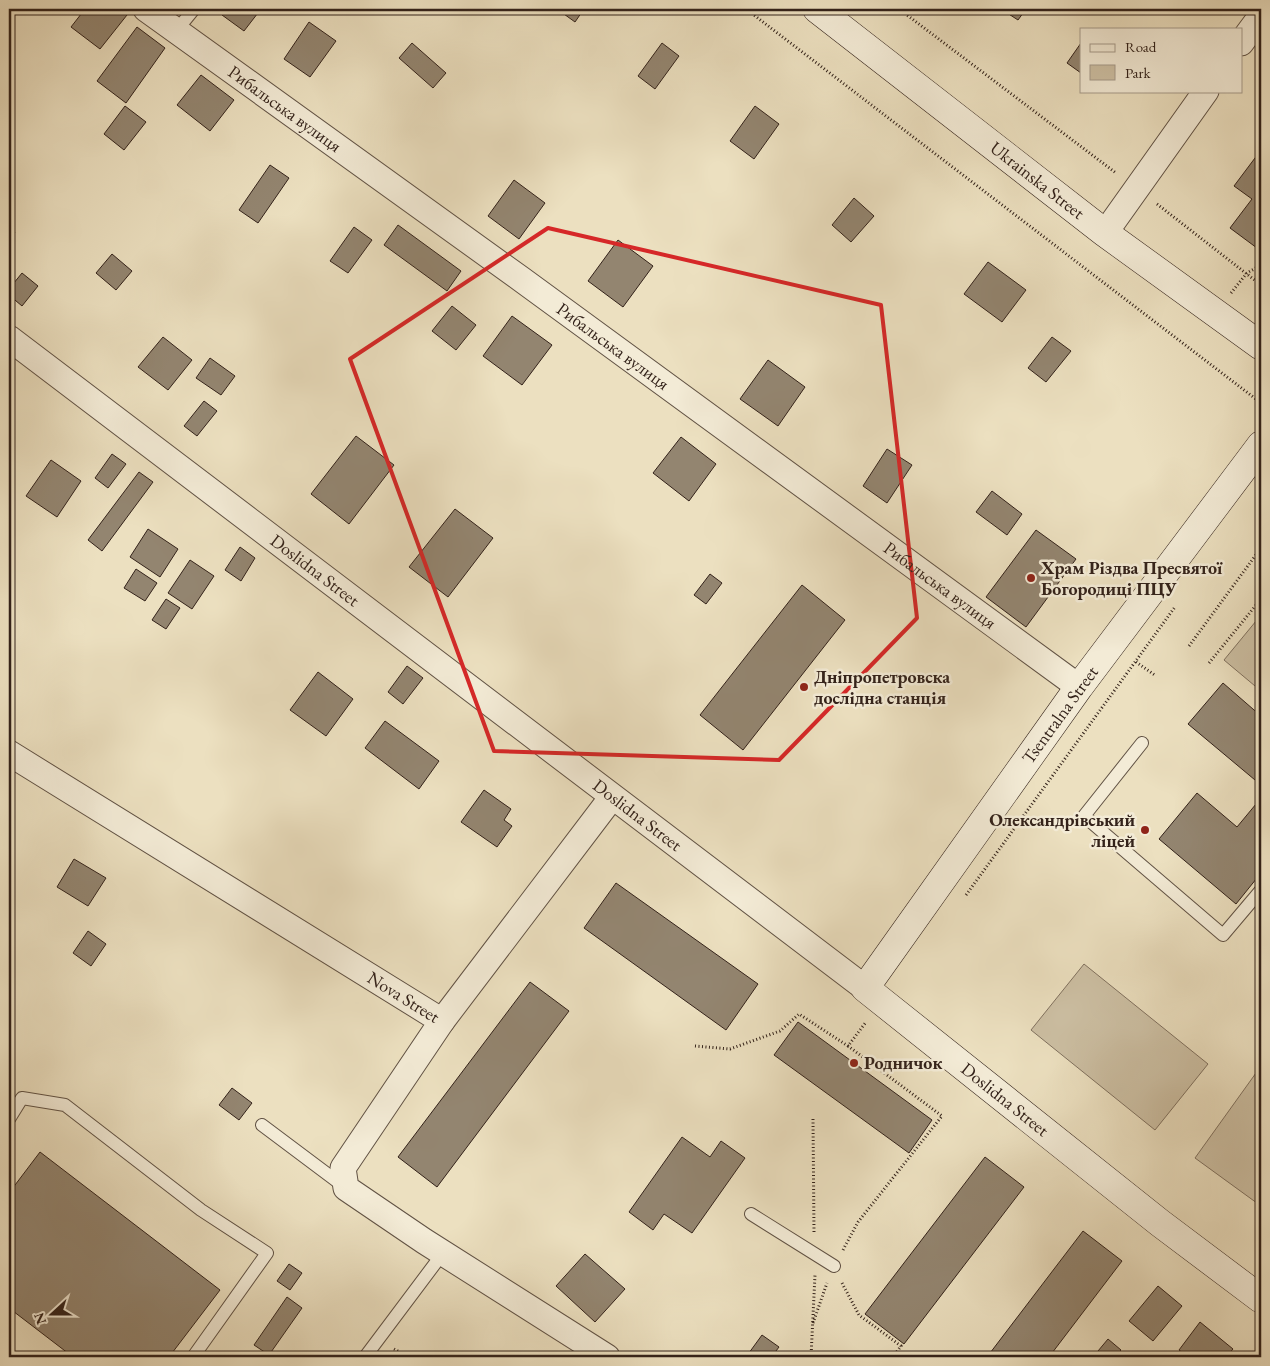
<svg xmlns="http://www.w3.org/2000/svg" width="1270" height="1366" font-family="'EB Garamond',serif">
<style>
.green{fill:#cdc0a4;stroke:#80715f}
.building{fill:#938570;stroke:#33221a}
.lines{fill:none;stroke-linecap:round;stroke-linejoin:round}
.lane-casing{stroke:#615244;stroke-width:14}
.street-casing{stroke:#615244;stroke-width:27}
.secondary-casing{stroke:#33221a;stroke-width:29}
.path{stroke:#33221a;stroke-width:3;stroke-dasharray:1 2.5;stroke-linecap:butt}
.lane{stroke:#f3ebd6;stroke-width:12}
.street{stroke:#f3ebd6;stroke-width:25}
.secondary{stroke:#f3ebd6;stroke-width:28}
.marked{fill:none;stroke:#d62828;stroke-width:4;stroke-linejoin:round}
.poi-dot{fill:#8f2418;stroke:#f3ebd6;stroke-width:2}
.labels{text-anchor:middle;stroke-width:5;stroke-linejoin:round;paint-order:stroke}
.street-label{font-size:18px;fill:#33221a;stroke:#f3ebd6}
.poi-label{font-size:18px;font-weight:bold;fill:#33221a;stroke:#f3ebd6;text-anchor:start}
</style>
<rect width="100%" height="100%" fill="#ece0c0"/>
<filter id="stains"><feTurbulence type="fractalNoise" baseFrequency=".004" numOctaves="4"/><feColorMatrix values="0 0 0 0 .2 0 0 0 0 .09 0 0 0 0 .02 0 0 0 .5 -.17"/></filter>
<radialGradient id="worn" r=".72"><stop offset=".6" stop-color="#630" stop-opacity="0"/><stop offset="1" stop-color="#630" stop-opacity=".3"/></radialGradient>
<path class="green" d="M1261,615V691L1224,660Z
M1084,964L1208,1064L1155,1130L1031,1030Z
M1261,1066V1206L1195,1158Z"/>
<path class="building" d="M85,9H119L127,15L100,49L71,27Z
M227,9H261L244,31L222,15Z
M557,9H584L575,22Z
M1001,9H1026L1018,20Z
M309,22L336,41L310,77L284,59Z
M137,27L165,48L126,103L97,81Z
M412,43L446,73L433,88L399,58Z
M662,43L679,56L655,89L638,76Z
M1081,43V73L1067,63Z
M201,75L234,100L210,131L177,105Z
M125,106L146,122L124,150L104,134Z
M755,106L779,124L754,159L730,141Z
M1261,150V251L1230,228L1252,199L1234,186Z
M270,165L289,178L258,223L239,210Z
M514,180L545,203L519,239L488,216Z
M854,198L874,216L851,242L832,225Z
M398,225L461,271L447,291L384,245Z
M9,227L15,232L9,240Z
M354,227L372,240L348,273L330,261Z
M618,240L653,266L623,307L588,281Z
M112,254L132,271L116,290L96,273Z
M988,262L1026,290L1002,322L964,294Z
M22,273L38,286L22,306L9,295V289Z
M452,306L476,325L456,350L432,331Z
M512,316L552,345L522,385L483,356Z
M163,337L192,360L168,390L138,367Z
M1052,337L1071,351L1046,382L1028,368Z
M210,358L235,376L221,395L196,378Z
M768,360L805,387L778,426L740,399Z
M204,401L217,411L197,436L184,426Z
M356,436L394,465L349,524L311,494Z
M681,437L716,464L689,501L653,473Z
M887,449L912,465L887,503L863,486Z
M112,454L126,464L108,488L95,478Z
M51,460L81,481L57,517L26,496Z
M139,472L153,482L102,551L88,540Z
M992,491L1022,514L1007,535L976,512Z
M455,509L493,538L448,597L409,567Z
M148,529L178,549L160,577L130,557Z
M1036,530L1076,559L1026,627L986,597Z
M240,547L255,558L241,581L225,570Z
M190,560L214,576L192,609L168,593Z
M136,569L157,583L145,601L124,588Z
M710,574L722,583L706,604L694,595Z
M802,585L845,620L743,750L700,715Z
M166,599L180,608L166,629L152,620Z
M407,666L423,678L403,704L388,692Z
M318,672L353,699L326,736L290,710Z
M1223,683L1261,716V785L1188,724Z
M385,721L439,761L419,789L365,748Z
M484,790L511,809L504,820L512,826L497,847L461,822Z
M1197,793L1237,827L1261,798V873L1236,904L1159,839Z
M74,859L106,878L88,906L57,887Z
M616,883L758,984L726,1030L584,928Z
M88,931L106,944L91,966L73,953Z
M530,982L569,1011L437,1187L398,1157Z
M798,1022L932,1120L909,1153L774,1055Z
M232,1088L252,1103L239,1120L219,1105Z
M682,1137L710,1157L721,1141L745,1158L692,1233L664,1214L653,1230L629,1212Z
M40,1152L220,1290L169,1357H73L9,1308V1193Z
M985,1157L1024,1187L904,1344L865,1314Z
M1083,1231L1122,1261L1049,1357H987Z
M585,1254L625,1289L595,1322L556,1286Z
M289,1264L302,1273L290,1290L277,1281Z
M1158,1286L1182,1306L1153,1341L1129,1321Z
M287,1297L302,1308L269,1355L254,1345Z
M1200,1322L1233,1349L1226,1357H1188L1179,1350Z
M762,1335L779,1347L773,1355L776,1357H746Z
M1108,1339L1121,1350L1114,1357H1093Z
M9,1347L22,1357H9Z"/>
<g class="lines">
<g class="lane-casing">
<path id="lane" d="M176,31L194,9
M1142,743L1084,816L1223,935L1261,890
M9,1119L22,1098L65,1105L201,1210L267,1253L193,1357
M262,1125L346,1188
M751,1214L834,1266
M365,1357L443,1253"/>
</g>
<g class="street-casing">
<g id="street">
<path id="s1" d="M146,9L521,279L1079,687"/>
<path d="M1241,43L1261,16"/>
<path d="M1105,233L1206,91"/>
<path id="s2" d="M9,338L865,988"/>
<path id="s3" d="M9,753L442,1021L343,1168L346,1188L424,1241L607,1357"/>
<path d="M442,1021L612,797"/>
</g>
</g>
<g class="secondary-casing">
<g id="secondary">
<path id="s4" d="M817,9L1105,233L1261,346"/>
<path id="s5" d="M1261,445L1079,687L865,988L1160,1223L1261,1299"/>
</g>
</g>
<path class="path" d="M746,9L1261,403
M899,9L1116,173
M1157,204L1261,285
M1231,293L1247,273L1261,265
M1189,646L1261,548
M1136,662L1156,676
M1209,663L1261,599
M966,895L1175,607
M695,1046L730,1049L780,1031L799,1014L848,1046L866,1022
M813,1119L814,1232
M843,1250L858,1222L942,1116L848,1046
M842,1283L859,1315L901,1346L893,1357
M813,1323L827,1283
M394,1349L409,1357
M811,1357L815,1275"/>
<use href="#lane" class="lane"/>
<use href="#street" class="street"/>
<use href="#secondary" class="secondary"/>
</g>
<path class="marked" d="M548,228L881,305L917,618L779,760L494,751L350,359Z"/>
<g class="poi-dot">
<circle cx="1031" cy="578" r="5"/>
<circle cx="804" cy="687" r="5"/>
<circle cx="1145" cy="830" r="5"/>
<circle cx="854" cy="1063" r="5"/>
</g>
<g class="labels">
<g class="street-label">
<text dy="6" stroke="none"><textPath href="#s1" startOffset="171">Рибальська вулиця</textPath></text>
<text dy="6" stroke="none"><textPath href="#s4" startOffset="279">Ukrainska Street</textPath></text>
<text dy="6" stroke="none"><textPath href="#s1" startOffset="576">Рибальська вулиця</textPath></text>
<text dy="6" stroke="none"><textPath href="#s2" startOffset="384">Doslidna Street</textPath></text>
<text dy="6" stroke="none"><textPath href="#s1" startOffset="981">Рибальська вулиця</textPath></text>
<text transform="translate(1060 715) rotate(-54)" y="6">Tsentralna Street</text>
<text dy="6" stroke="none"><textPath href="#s2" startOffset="789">Doslidna Street</textPath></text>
<text dy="6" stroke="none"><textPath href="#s3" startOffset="464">Nova Street</textPath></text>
<text dy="6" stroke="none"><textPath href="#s5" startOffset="851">Doslidna Street</textPath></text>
</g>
<g class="poi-label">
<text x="1041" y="574">Храм Різдва Пресвятої<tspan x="1041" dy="21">Богородиці ПЦУ</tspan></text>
<text x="814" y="683">Дніпропетровска<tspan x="814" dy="21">дослідна станція</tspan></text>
<text x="1135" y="826" text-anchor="end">Олександрівський<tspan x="1135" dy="21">ліцей</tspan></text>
<text x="864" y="1069">Родничок</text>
</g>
</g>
<rect width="1270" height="1366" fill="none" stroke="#ece0c0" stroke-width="30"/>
<rect x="10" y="10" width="1250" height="1346" fill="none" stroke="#33221a" stroke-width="2.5"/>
<rect x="15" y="15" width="1240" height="1336" fill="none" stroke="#33221a"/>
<rect x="1080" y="28" width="162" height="65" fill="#f3ebd6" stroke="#a69b8b"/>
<rect x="1090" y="44" width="25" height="8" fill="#f3ebd6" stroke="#a69b8b"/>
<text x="1125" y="52" font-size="15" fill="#33221a">Road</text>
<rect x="1090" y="65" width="25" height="15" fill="#cdc0a4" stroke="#a69b8b"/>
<text x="1125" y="78" font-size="15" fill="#33221a">Park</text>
<g transform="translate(52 1314) rotate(249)" stroke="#f3ebd6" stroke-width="4" paint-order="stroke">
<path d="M0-4L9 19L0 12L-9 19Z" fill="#33221a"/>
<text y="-8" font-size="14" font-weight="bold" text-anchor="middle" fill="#33221a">N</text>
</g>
<rect width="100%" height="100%" filter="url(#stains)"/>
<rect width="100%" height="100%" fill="url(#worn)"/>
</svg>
